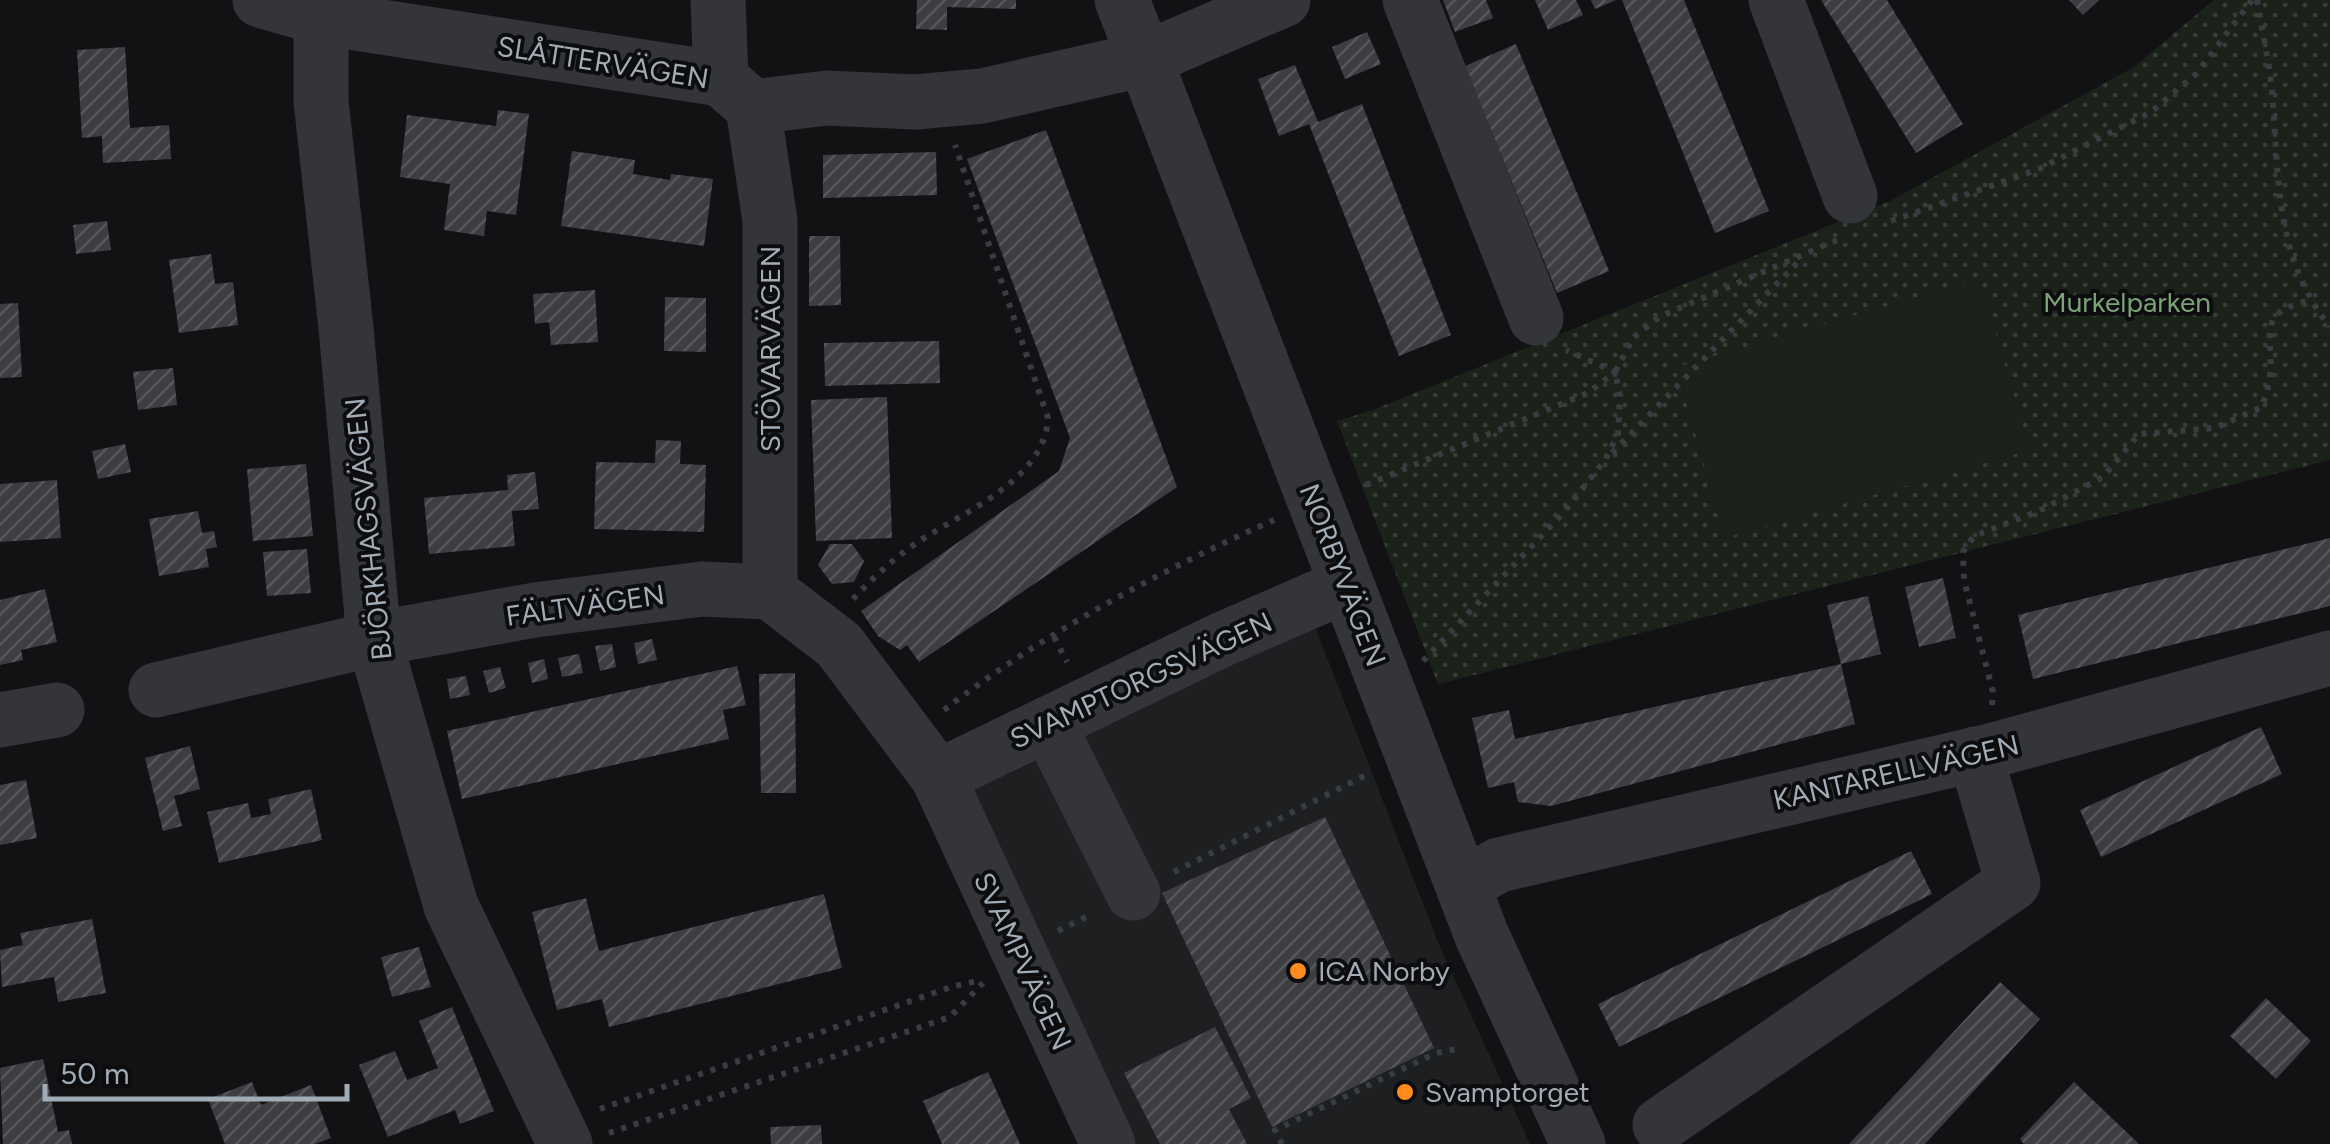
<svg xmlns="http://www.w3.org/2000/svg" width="2330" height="1144" font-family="Figtree,sans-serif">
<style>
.built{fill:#1e1f21}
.grass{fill:url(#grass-dots)}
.garden{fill:#1a221a}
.building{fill:url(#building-hatch)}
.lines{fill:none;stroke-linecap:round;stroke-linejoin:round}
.path{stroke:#393c41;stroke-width:6;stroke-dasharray:5 8;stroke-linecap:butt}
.minor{stroke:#333539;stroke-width:55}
.poi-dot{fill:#ff8b1f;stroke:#0d0d0f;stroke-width:4}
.labels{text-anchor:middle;stroke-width:8;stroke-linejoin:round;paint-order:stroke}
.street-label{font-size:28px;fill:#a2acb6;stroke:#0d0d0f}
.park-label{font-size:28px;fill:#7ca377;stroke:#0d0d0f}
.poi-label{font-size:28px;fill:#a2acb6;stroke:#0d0d0f;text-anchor:start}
</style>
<defs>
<pattern id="grass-dots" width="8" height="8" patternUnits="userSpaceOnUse" patternTransform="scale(2.5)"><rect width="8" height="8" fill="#1a221a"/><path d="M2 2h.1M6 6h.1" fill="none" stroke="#383f39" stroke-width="1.8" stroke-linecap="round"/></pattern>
<pattern id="building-hatch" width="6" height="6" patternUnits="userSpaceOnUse" patternTransform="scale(2.5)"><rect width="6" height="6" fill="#3c3e42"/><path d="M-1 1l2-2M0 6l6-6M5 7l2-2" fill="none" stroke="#55575b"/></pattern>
</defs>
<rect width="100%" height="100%" fill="#121214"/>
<path class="built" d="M1305,601L1440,947L1530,1144H1108L938,777Z"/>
<path class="grass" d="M2214,0H2330V460L1438,684L1337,421L1370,411L1890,201L2134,67Z"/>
<path class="garden" d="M1980,279L2030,450L1725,538L1676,367Z"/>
<path class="building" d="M917,0H1016V9L947,7V30L916,29Z
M1443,0H1486L1493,18L1455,32Z
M1535,0H1576L1583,15L1548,30Z
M1591,0H1616L1595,9Z
M1622,0H1684L1769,211L1715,233Z
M1821,0H1887L1963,124L1916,153Z
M2069,0H2099L2083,15Z
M1367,32L1381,64L1345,79L1332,47Z
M1516,44L1609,271L1557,293L1465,66Z
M125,47L130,128L169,125L171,159L103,163L102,136L82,138L77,50Z
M1295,65L1318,122L1362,104L1451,335L1399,356L1309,124L1279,136L1258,79Z
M498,110L529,114L516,215L487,211L484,236L444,230L450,184L400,177L407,115L496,126Z
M1046,130L1177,487L919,662L907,645L900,650L878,636L861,611L1059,471L1070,438L967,159Z
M572,151L635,160L633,174L670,180L671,174L713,179L704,246L561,226Z
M936,152L937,195L823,198V155Z
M107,221L111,250L76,254L73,225Z
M809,236H840L841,305L809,306Z
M211,254L215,284L233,282L238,325L179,333L169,260Z
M595,290L598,342L551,345L549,322L535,324L533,294Z
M665,297L706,298V352L664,351Z
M18,303L22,377L0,378V304Z
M939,341L940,383L825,386L824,343Z
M173,368L177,405L138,410L133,372Z
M887,397L892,538L816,541L811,400Z
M656,440L681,441L680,464L706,465L704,532L594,529L596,462L655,463Z
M125,444L131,472L98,479L92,451Z
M306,464L313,536L253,541L247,469Z
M535,472L539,509L512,511L515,546L429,554L424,498L508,490L507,475Z
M57,480L61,538L0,542V484Z
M198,511L202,533L214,531L217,547L206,549L209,567L159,576L149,519Z
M2330,538V606L2033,679L2018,615Z
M830,544H852L864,561L854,582L832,584L818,565Z
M307,549L311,593L267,596L263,552Z
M1943,578L1956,638L1919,647L1905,587Z
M45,589L57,642L21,650L23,660L0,665V600Z
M1868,596L1881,654L1841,664L1827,605Z
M652,639L657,660L638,664L634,643Z
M612,644L616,667L600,671L595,646Z
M579,654L583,673L562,677L558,658Z
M544,659L548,679L532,683L528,663Z
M1841,664L1855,724L1551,806L1518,802L1514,782L1488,788L1472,718L1509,710L1515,739Z
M737,666L746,705L723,710L729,739L462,799L447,731Z
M500,667L506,688L489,693L483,671Z
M795,673L796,793H761L759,674Z
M466,676L470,695L450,699L447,679Z
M2261,727L2282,774L2101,857L2080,810Z
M190,746L200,789L174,796L182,826L163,831L145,758Z
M26,780L37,838L0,845V785Z
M311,789L322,840L219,863L207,812L248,803L251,818L271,814L268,799Z
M1325,817L1434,1048L1272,1127L1162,893Z
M1911,851L1932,894L1619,1047L1598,1004Z
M824,894L842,968L609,1027L602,999L557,1010L532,912L586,898L599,951Z
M92,919L106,993L58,1002L54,977L2,987L0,950L23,945L20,933Z
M419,947L431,987L392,997L381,957Z
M2000,982L2040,1019L1925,1144H1849Z
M2266,998L2311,1041L2276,1079L2230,1036Z
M452,1007L494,1111L460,1124L455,1110L388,1137L359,1065L395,1051L407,1080L438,1068L419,1021Z
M1215,1027L1251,1098L1229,1109L1247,1144H1160L1124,1073Z
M43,1059L58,1132L69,1130L72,1144H3L0,1068Z
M988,1072L1020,1144H942L923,1101Z
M252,1082L261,1105L311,1085L331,1138L315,1144H225L208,1099Z
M2074,1082L2139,1144H2024L2020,1139Z
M821,1125L822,1144H771L770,1127Z"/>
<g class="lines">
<path class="path" d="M2257,0C2262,30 2269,61 2272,92C2279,175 2274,257 2330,327
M1891,221L2039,169L2151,112L2196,74L2252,0
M1612,453L1802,258
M1366,485L1588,393L1615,372L1566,350
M853,599C873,578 894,558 918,542C963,512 1045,480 1048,418L955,145
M1054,637L1067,662
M1423,661L1564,512L1605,460L1618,434L1620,396L1615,372L1633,338L1659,317L1837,240
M1992,705L1993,692L1964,580L1963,552L1974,536L2039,511L2103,477L2139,434L2215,428L2262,407C2265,397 2269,386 2270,376C2274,333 2254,311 2314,300
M944,710C1041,635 1161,570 1274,520
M1174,872L1368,774
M1058,931L1092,914
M600,1109L951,987L981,980
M609,1133L950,1017L983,983
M1282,1144L1275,1130L1436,1053L1462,1048"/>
<path class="minor" d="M260,0L323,18L721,79L753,107L827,98L915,102L982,96L1145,59L1283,0
M321,0V101L346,328L374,639L451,906L565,1144
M718,0L721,79
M1122,0L1482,936L1578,1144
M1410,0L1536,318
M1776,0L1850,196
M753,107L770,221V592
M156,690L374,639L535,610L702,589L770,592L839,645L938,777L1108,1144
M0,720L57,710
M1048,724L1133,893
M938,777L1223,639L1345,586
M1463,885L1499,865L1990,751L2330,658
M1660,1125L2013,883L1975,754"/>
</g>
<g class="poi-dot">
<circle cx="1298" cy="971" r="10"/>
<circle cx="1405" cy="1092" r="10"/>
</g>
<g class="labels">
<g class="street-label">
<text transform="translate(603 62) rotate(9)" y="10">SLÅTTERVÄGEN</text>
<text transform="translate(770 349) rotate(-90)" y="10">STÖVARVÄGEN</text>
<text transform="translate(368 529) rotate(-96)" y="10">BJÖRKHAGSVÄGEN</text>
<text transform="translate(1343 575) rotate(69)" y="10">NORBYVÄGEN</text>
<text transform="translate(585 605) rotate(-8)" y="10">FÄLTVÄGEN</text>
<text transform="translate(1141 680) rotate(-25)" y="10">SVAMPTORGSVÄGEN</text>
<text transform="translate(1896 772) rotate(-13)" y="10">KANTARELLVÄGEN</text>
<text transform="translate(1023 961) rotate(65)" y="10">SVAMPVÄGEN</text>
</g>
<g class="park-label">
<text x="2127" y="312">Murkelparken</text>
</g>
<g class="poi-label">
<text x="1318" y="981">ICA Norby</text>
<text x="1425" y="1102">Svamptorget</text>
</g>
</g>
<path d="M45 1084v15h302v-15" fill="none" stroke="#a2acb6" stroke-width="5"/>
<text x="60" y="1084" font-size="30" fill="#a2acb6" stroke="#0d0d0f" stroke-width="8" paint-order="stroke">50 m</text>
</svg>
